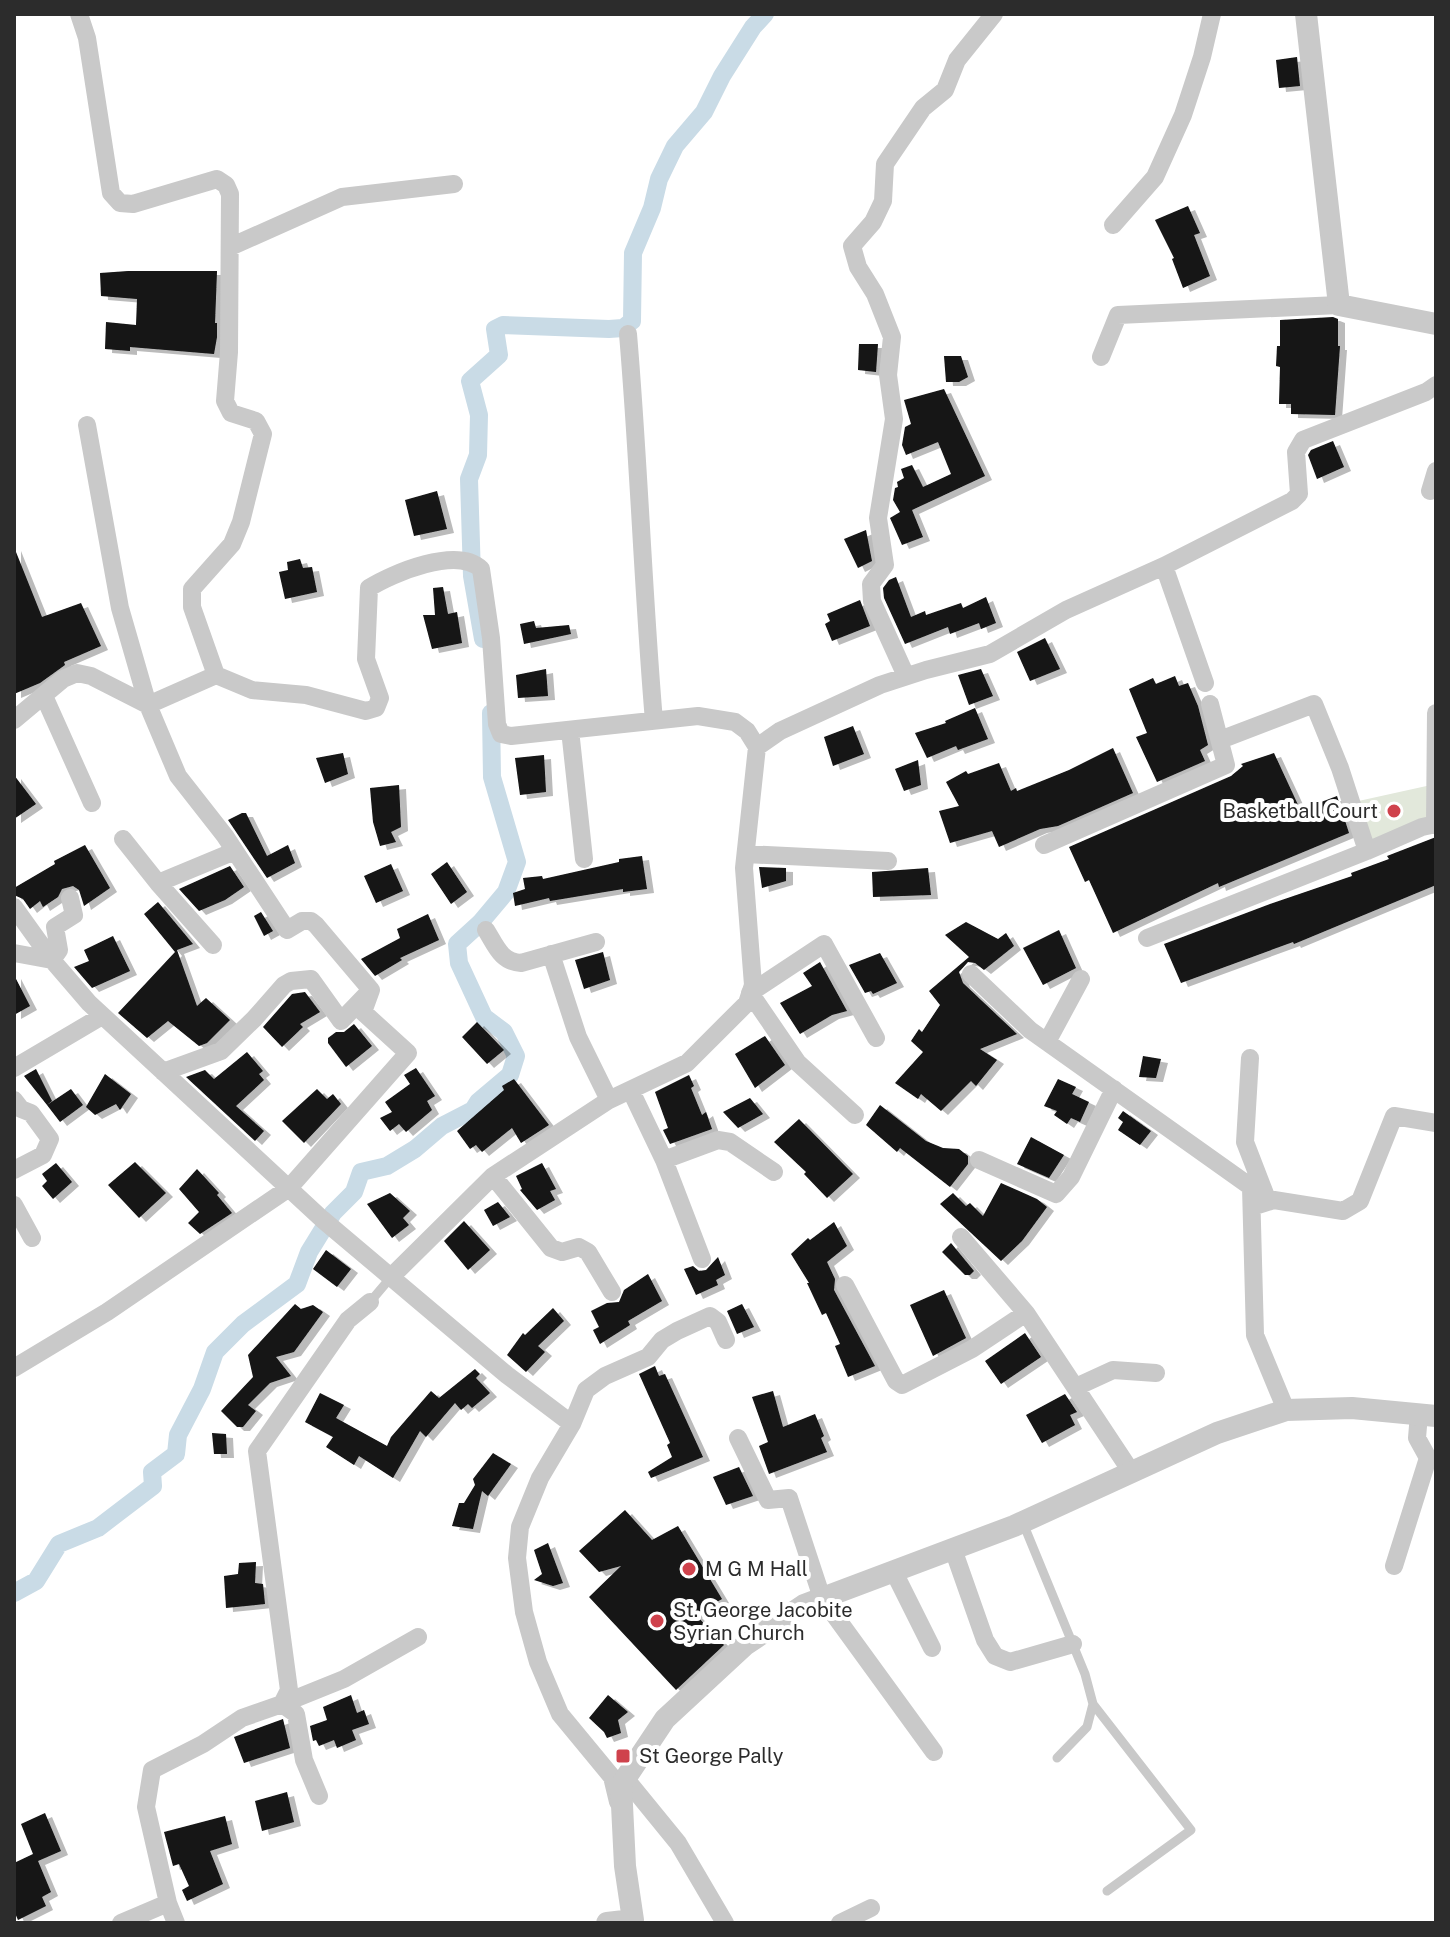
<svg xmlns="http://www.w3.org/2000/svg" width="1450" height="1937" font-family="'Public Sans',sans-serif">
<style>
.green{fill:#e2e8db}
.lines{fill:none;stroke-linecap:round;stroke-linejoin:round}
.canal{stroke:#c9dbe6;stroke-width:18}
.building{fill:#131313;filter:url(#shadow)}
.service{stroke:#c9c9c9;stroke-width:9}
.minor{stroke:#c9c9c9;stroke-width:18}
.tertiary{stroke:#c9c9c9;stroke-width:22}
.poi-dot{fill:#cf424c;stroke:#fff;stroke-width:3}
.labels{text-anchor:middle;stroke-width:8;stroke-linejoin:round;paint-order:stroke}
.poi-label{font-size:20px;fill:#2c2c2c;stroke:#fff;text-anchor:start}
</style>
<defs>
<filter id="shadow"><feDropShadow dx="7" dy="4" stdDeviation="0" flood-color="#0004"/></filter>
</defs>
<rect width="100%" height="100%" fill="#fff"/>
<path class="green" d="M1431,785L1432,821L1367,851L1354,802Z"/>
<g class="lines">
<path class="canal" d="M483,639L472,576L469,479L478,455L479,415L470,381L499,355L495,329L503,325L609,329L623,328L632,321L633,253L652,208L659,179L675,146L704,112L722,76L753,27L765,14
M14,1593L36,1581L59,1544L98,1528L153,1486L152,1472L176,1454L178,1435L202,1389L215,1352L243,1324L297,1284L309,1252L333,1213L354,1192L361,1172L387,1166L415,1149L442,1126L473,1110L478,1102L510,1075L516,1056L504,1032L484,1017L459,963L457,944L480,923L506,892L517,862L492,777L491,713"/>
</g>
<path class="building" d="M1297,57L1300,86L1279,88L1276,60Z
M1188,206L1200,233L1194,235L1210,276L1183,288L1172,259L1174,258L1155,220Z
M128,271H217L215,323H217V337L214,354L130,347V351L105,349L106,322L136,325L137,299L101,296L100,273Z
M1333,317L1338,319V346H1340L1335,415L1291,414V404H1279L1280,367L1276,366L1277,346H1280V320Z
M859,344H878L876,372L858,370Z
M944,356H961L968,377L959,382H946Z
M944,389L985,476L912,510L923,537L902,545L890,518L900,512L893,500L895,488L898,487L897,482L904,478L901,469L912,465L923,487L951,474L938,442L906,455L902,445L905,427L911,424L904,400Z
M1333,441L1344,467L1317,479L1308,455L1311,450Z
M437,491L447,529L414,536L405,500Z
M866,530L872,561L858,568L844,539Z
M14,547L42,617L81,603L101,646L64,662L65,665L40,683L14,694Z
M300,559L303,568L312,567L317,592L285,599L279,572L288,570L287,562Z
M896,577L911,617L925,611L926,615L961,603L963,608L986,597L996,623L981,629L979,623L950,634L948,627L905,644L884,598L883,588L889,580Z
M443,587L448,614L457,612L462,643L432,649L423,615H435L433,588Z
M860,600L870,626L832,641L825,624L830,621L827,614Z
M534,621L536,628L569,625L571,634L524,644L520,624Z
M1045,638L1060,669L1030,681L1017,652Z
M546,669L548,696L518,698L516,675Z
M981,669L993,696L969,705L958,675Z
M1175,676L1179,686L1188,683L1198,706L1208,745L1200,750L1205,761L1157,782L1136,737L1147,733L1129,689L1153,678L1156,684Z
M975,708L988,739L958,750L956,746L927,758L915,733L946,723L945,721Z
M853,726L864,754L833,766L824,737Z
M1113,748L1133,793L1058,826L1040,829L999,847L992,831L950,843L939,811L959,806L946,782L966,771L968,774L999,763L1011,791L1016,788L1017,791L1069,770Z
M343,753L348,774L325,783L316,758Z
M1274,753L1299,807L1306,804L1308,807L1337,796L1349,833L1219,887L1218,883L1113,933L1089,880L1085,882L1069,847L1231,776L1243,766L1241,764Z
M544,755L546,792L520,795L515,758Z
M918,760L921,785L904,791L895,769Z
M14,775L36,804L14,819Z
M399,785L401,827L391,832L396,842L380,846L373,822L370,788Z
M242,813H246L267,856L288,845L295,863L267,878L228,820Z
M1436,837V885L1294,944L1293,942L1181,983L1164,944L1270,904L1352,876L1351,873L1389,859L1387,856Z
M85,845L110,888L84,906L79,890L73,886L62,889L58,897L43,907L40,901L30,909L23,899L14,895V888L55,864L54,861Z
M642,856L647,889L623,892V889L550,901L549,898L515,906L513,893L525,889L523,878L542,876L543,879L619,862V859Z
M447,862L467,892L451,904L431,874Z
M391,864L403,891L376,903L364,876Z
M230,866L244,887L225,900L199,911L179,889Z
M759,867L786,868V881L762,888Z
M928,868L931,895L873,897L872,872Z
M158,902L193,944L177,950L197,1006L206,998L230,1020L207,1043L199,1046L168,1021L147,1038L118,1013L175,952L144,914Z
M261,912L273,931L264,936L254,916Z
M428,914L439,940L400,958L402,960L375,976L361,959L400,938L397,929Z
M966,922L998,939L1006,933L1014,946L984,970L975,963L968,962L959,972L963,983L1017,1034L980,1049L997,1060L976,1086L971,1081L941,1111L921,1094L918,1099L895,1083L923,1052L911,1041L919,1029L922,1032L940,1005L929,991L969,957L945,935Z
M1059,930L1076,968L1043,985L1023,948Z
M113,936L130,971L92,988L74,967L89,961L84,950Z
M603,952L610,980L584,989L575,960Z
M880,953L897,983L873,994L871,991L865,993L849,965Z
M820,962L847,1011L832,1015L800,1034L780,1003L812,986L803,973Z
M14,975L30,1006L14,1015Z
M305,992L320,1012L300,1024L303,1027L282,1047L263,1027L292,994Z
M477,1022L504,1050L487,1064L462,1037Z
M354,1024L372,1046L346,1067L328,1043V1038L336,1032H344Z
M765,1036L785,1065L755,1088L735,1054Z
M247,1052L263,1071L259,1074L264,1080L236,1106L264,1131L255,1141L186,1077L205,1070L214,1079Z
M1143,1056L1161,1059L1156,1078L1139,1077Z
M416,1068L435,1096L427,1101L432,1110L406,1132L399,1124L390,1131L380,1118L392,1112L385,1102L410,1084L404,1075Z
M36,1069L52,1101L47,1105L24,1076Z
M105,1074L131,1094L120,1110L116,1104L95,1115L86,1107Z
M689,1075L694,1086L691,1088L702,1115L706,1112L712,1129L670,1144L663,1130L668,1128L655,1092Z
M514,1079L549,1125L521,1143L512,1128L482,1152L476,1145L470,1149L457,1131L504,1090L502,1086Z
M1058,1079L1076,1087L1072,1094L1089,1102L1080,1122L1071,1118L1067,1124L1054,1115L1057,1111L1044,1106Z
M71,1089L83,1105L60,1122L47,1105Z
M317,1089L327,1099L333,1094L341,1104L304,1143L282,1121Z
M750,1098L763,1114L738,1128L723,1112Z
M880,1105L926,1141L943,1148L959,1149L968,1156V1164L950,1187L900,1148L897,1152L866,1125Z
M1123,1111L1151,1131L1140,1145L1118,1130L1123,1122L1118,1118Z
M799,1119L853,1174L827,1198L804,1174L806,1172L774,1142Z
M1031,1137L1064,1155L1049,1178L1017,1164Z
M135,1162L166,1193L139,1218L108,1185Z
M56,1163L72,1182L53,1199L42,1186L47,1181L42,1174Z
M542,1163L556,1189L550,1191L555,1200L537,1210L520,1190L522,1189L516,1176Z
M197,1169L219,1193L217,1195L232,1213L200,1234L188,1223L199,1212L179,1189Z
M1001,1183L1037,1199L1047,1207L1022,1241L1001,1261L940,1204L953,1193L966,1206L970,1203L983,1216Z
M390,1193L410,1211L403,1218L409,1225L392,1238L367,1204Z
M498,1202L510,1217L493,1226L484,1210Z
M464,1221L490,1250L468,1270L444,1241Z
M834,1222L847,1246L827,1262L835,1279L834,1290L875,1366L848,1377L835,1346L840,1344L826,1313L822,1315L807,1283H809L791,1254L808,1238L810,1240Z
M951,1243L974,1271L970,1275H965L942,1252Z
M326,1250L351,1269L337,1287L313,1269Z
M718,1257L725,1275L716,1280L718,1285L696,1295L684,1269L693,1266L699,1271L706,1270Z
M648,1274L662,1301L628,1321L630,1325L600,1344L593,1330L599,1327L591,1311L607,1303L619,1302L624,1290Z
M944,1290L966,1338L933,1356L910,1305Z
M295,1304L301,1309L313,1305L323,1312L294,1352L276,1357L291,1376L270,1383L248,1405L256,1411L243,1427H237L221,1411L253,1377L248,1355Z
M742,1304L754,1327L737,1334L727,1311Z
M553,1308L564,1321L538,1346L545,1352L526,1372L507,1355L523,1333L525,1335Z
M1025,1333L1041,1357L1001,1384L985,1361Z
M655,1366L659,1376L665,1374L703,1457L651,1478L648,1472L672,1457L667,1445L670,1443L639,1374Z
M475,1369L480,1374L476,1378L490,1393L472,1408L468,1404L461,1410L455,1403L426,1437L420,1431L393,1478L359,1456L354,1465L326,1447L333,1437L305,1422L320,1393L344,1405L336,1418L387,1446L391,1437L431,1391L439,1398Z
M773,1391L783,1427L815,1414L824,1436L821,1438L827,1452L769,1474L759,1446L768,1442L752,1397Z
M1065,1394L1077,1412L1070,1415L1075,1425L1042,1443L1026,1415Z
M212,1433L226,1434L227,1454H214Z
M493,1453L511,1464L488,1496L482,1491L473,1529L452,1526L459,1503H464L475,1485L473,1479Z
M739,1467L753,1496L726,1505L713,1477Z
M625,1510L652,1540L678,1526L722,1599L695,1614L724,1645L676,1690L589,1597L621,1566L599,1572L579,1551Z
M548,1543L563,1583L553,1586L534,1580L542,1574L534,1550Z
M256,1562L255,1583L263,1584L265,1604L226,1608L224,1576L238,1574L239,1563Z
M351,1695L357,1713L364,1710L369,1724L352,1730L356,1740L337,1748L334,1740L319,1746L316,1740L313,1741L310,1726L327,1720L323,1707Z
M608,1695L628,1712L618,1720L621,1733L607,1738L604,1732L589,1718Z
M283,1719L290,1748L244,1763L234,1737Z
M287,1792L294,1822L262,1831L255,1801Z
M45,1813L61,1851L38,1861L51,1892L42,1897L46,1906L18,1920L14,1911V1863L33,1854L21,1824Z
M225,1816L232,1844L210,1851L223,1884L187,1901L182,1890L189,1886L179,1864L173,1866L164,1832Z"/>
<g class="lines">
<path class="service" d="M370,1302L392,1276
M1023,1523L1085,1674L1093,1704L1087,1727L1057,1758
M1093,1704L1191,1830L1107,1891"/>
<path class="minor" d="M79,14L87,38L111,193L120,203L133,204L217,179L226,185L230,194L229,352L225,401L231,413L256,421L263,434L241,522L232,544L192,589V607L216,675L252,690L306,695L366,711L376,708L380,698L366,659L369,588C393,573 457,546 481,569L491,638L497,724L501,734L511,736L698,716L735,722L747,731L757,747L744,868L753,985L747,1003L687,1063L609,1100L493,1176L392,1276
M1113,225L1155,177L1183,115L1202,57L1212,14
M230,247L342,197L454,184
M628,334C639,463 643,592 654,721
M1101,357L1118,315L1339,305
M87,425L120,608L148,705L216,675
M1430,491L1436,471
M1164,566L1205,683
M906,676L872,601L871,584L885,565L878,518L894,419L888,375L892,337L875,294L858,267L852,246L873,222L883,201L885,164L923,108L945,90L957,60L994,14
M44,696L92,803
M14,720L63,679L77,673L91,676L148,705L178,776L225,836L287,930L302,921H311L316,925L371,990L363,1012L408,1053L289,1188L107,1312L14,1368
M570,730L584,859
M1220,740L1314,704L1340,768L1367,851L1422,827L1436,824
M757,747L780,731L880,685L926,670L990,654L1066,610L1164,566L1292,501L1299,494L1296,452L1303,440L1426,392L1436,385
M1435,825L1436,713
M123,839L158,883L235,851
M1044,845L1226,765L1210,704
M746,854L888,861
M158,883L213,945
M14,907L52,960L59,950L55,927L74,915L70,898
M486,930C496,946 501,962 521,963L596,942
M1147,938L1367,851
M14,953L52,960L89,1003L322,1219L507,1375L572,1424
M551,954L578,1037L609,1100
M971,974L1030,1030L1251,1187L1255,1335L1286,1410
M1047,1042L1081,979
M1250,1058L1245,1142L1267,1199
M14,1068L102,1016
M163,1072L221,1051L254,1019L284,985L291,981L311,979L341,1021L367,994
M631,1091L664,1160L702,1259
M14,1100L21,1109L31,1113L50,1139L43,1155L14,1170
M855,1115L798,1063L750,993L824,944L876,1038
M664,1160L718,1140L730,1142L774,1172
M979,1160L1056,1194L1071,1177L1114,1089
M493,1176L551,1248L562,1252L579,1247L588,1252L612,1292
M14,1205L32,1238
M1252,1207L1274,1200L1343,1211L1360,1201L1394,1116L1436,1123
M961,1237L1026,1313L1132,1473
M845,1285L896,1381L902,1385L972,1349L1026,1313
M1076,1387L1113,1370L1156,1373
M738,1438L768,1500L789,1498L822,1598L934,1752
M953,1549L985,1640L995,1656L1010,1662L1073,1644
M1394,1566L1428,1458L1417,1438L1419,1414
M893,1570L932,1648
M282,1704L344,1679L418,1637
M282,1704L296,1714L304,1760L319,1796
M625,1778L678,1843L725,1923
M618,1802L612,1777L560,1714L538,1662L524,1612L517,1558L520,1527L540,1478L572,1424L586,1390L605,1376L648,1357L662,1340L677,1331L710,1316L718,1322L726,1340
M121,1923L168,1903
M176,1923L168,1903L146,1807L152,1770L203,1744L242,1718L282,1704L289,1690L257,1451L348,1320L370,1302
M840,1923L871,1908"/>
<path class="tertiary" d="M1306,14L1339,305L1436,324
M607,1923L633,1920L625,1866L621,1785L665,1719L745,1645L804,1605L1014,1526L1217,1433L1286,1410L1352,1408L1436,1416"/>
</g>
<g class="poi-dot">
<circle cx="1394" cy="811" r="8"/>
<circle cx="689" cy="1569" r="8"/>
<circle cx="657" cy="1621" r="8"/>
<rect x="615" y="1748" width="16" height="16" rx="4"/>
</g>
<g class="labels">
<g class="poi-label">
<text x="1378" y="818" text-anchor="end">Basketball Court</text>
<text x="705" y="1576">M G M Hall</text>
<text x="673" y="1617">St. George Jacobite<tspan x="673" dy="23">Syrian Church</tspan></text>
<text x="639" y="1763">St George Pally</text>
</g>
</g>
<rect width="1450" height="1937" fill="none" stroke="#2c2c2c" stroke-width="32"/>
</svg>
